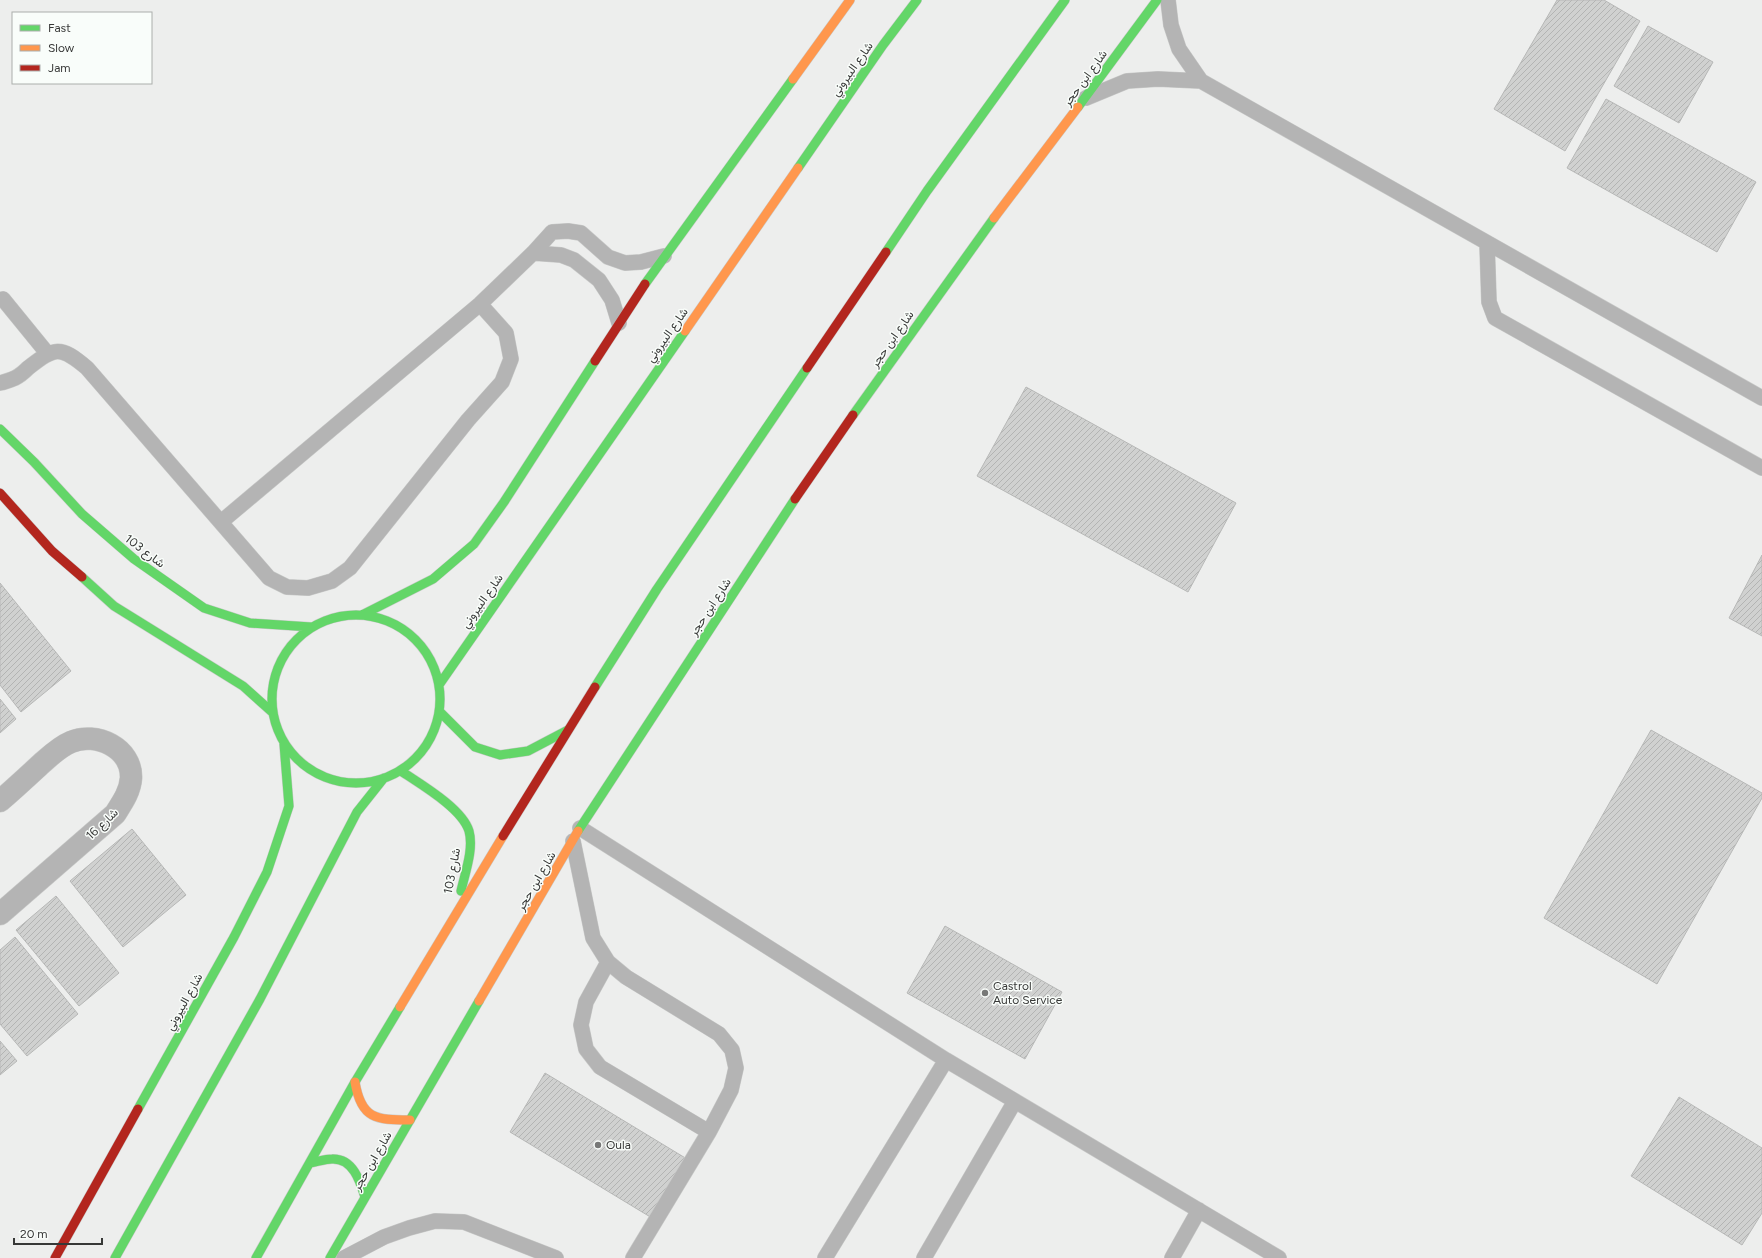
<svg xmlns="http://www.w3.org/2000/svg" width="1762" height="1258" font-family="Figtree,Vazirmatn,sans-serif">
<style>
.building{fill:url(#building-hatch);stroke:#b7b8b7}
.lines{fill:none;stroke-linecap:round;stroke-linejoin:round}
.lane-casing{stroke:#c9cac9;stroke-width:16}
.street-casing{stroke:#c9cac9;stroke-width:23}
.fast-casing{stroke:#c9cac9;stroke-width:10}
.slow-casing{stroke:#c9cac9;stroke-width:10}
.jam-casing{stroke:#c9cac9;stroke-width:10}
.lane{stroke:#b4b4b4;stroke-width:15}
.street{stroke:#b4b4b4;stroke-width:22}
.fast{stroke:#63d668;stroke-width:9}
.slow{stroke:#ff974d;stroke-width:9}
.jam{stroke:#b3261e;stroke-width:9}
.poi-dot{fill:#777877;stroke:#f9fdfa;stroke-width:1.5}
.labels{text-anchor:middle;stroke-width:3;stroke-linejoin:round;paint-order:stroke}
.street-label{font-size:12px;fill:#373837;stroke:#f9fdfa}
.poi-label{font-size:12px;fill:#373837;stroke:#f9fdfa;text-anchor:start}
</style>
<defs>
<pattern id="building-hatch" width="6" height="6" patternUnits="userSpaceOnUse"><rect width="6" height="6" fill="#d0d1d0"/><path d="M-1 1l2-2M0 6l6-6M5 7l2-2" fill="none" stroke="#b3b4b3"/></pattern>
</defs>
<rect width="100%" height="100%" fill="#edeeed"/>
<path class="building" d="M1557,0H1604L1640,21L1565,151L1494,109Z
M1648,26L1713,62L1679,123L1614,86Z
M1606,99L1756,182L1717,252L1567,168Z
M1026,387L1236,503L1188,592L977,476Z
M1762,555V636L1729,618Z
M0,583L71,671L21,712L0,685Z
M0,699L16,719L0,733Z
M1651,730L1762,793V798L1657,984L1544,918Z
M132,829L186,895L123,947L70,881Z
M56,896L119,973L79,1006L16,930Z
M945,926L1062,992L1025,1059L907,993Z
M15,937L78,1014L27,1056L0,1024V950Z
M0,1041L17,1061L0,1075Z
M545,1073L687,1159L652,1218L510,1132Z
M1679,1097L1762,1148V1213L1742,1245L1631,1176Z"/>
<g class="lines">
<g class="lane-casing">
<path id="lane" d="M1168,0L1171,25L1179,49L1201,81L1762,398
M1086,98L1127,81L1158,79L1201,81
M1487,243L1489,302L1495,318L1762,468
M533,253L561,255L574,260L599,280L612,300L619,323
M3,299L47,353
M0,383C5,382 10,380 15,378C19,376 24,372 28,368C55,347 60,345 87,368L269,578L287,587L308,588L332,581L350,568L468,420L502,382L511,359L506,333L480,304
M221,522L480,304L533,253L552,232L568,231L581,233L608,257L625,263L641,262L664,256
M580,828L946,1060L1279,1258
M573,841L593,938L608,962L626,977L719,1034L732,1050L736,1068L731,1090L709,1132L633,1258
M608,962L586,1002L581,1025L586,1049L600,1067L709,1132
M344,1258L384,1237L409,1228L435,1221L464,1222L556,1258
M825,1258L946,1060
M924,1258L1015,1101
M1172,1258L1199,1210"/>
</g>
<g class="street-casing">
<path id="street" d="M0,801C14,789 28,776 41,764C50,756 59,747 71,742C96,731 132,748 131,778C130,792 122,803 115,814L0,914"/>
</g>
<g class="fast-casing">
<path id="fast" d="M1078,107L1157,0
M798,168L883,45L917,0
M886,252L927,191L1065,0
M645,284L793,79
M853,415L994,218
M0,429L34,462L82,514L134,559L204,608L250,623L311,627
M82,577L114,606L243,686L272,712
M362,615L433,579L474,544L504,502L595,361
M272 699a84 84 0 1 1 168 0a84 84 0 1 1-168 0Z
M439,685L685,331
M595,687L657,589L807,368
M439,711L475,747L500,755L528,751L568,730
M401,771C420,784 462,808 469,831C474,849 465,873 461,891
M578,831L795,499
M138,1109L234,937L267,872L289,806L284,744
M310,1163C317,1162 325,1159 332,1159C353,1158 360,1181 365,1197
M115,1258L260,999L357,812L384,778
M256,1258L355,1082L400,1007
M330,1258L479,1001"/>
</g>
<g class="slow-casing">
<path id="slow" d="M793,79L850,0
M994,218L1078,107
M685,331L798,168
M479,1001L578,831
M400,1007L503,836
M355,1082C361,1119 376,1120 410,1120"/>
</g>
<g class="jam-casing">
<path id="jam" d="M595,361L645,284
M807,368L886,252
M0,493L52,551L82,577
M795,499L853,415
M503,836L595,687
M55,1258L138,1109"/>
</g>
<use href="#lane" class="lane"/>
<use href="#street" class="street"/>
<use href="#fast" class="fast"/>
<use href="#slow" class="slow"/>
<use href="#jam" class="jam"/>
</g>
<g class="poi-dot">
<circle cx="985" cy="993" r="4"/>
<circle cx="598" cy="1145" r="4"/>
</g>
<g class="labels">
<g class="street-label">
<text transform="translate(852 69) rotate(-55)" y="4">شارع البيروني</text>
<text transform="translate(1085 78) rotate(-54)" y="4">شارع ابن حجر</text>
<text transform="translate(667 335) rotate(-55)" y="4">شارع البيروني</text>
<text transform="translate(892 339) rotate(-55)" y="4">شارع ابن حجر</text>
<text transform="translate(145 551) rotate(37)" y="4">شارع 103</text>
<text transform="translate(482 601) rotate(-55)" y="4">شارع البيروني</text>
<text transform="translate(710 607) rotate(-57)" y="4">شارع ابن حجر</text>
<text transform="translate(102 824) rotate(-44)" y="4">شارع 16</text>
<text transform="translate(452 871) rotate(-79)" y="4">شارع 103</text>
<text transform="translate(536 881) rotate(-60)" y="4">شارع ابن حجر</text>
<text transform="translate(184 1002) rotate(-61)" y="4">شارع البيروني</text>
<text transform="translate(372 1161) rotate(-60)" y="4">شارع ابن حجر</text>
</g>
<g class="poi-label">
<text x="993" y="990">Castrol<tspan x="993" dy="14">Auto Service</tspan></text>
<text x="606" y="1149">Oula</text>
</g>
</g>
<rect x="12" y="12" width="140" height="72" fill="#f9fdfa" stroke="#abaeac"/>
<rect x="20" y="25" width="20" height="6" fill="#63d668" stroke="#abaeac"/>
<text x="48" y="32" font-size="12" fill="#373837">Fast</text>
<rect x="20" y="45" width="20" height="6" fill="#ff974d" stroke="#abaeac"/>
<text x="48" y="52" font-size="12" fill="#373837">Slow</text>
<rect x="20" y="65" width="20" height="6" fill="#b3261e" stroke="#abaeac"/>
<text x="48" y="72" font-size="12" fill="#373837">Jam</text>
<path d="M14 1238v6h88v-6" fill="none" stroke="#373837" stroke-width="2"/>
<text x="20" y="1238" font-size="12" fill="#373837" stroke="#f9fdfa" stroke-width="3" paint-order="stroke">20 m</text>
</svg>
